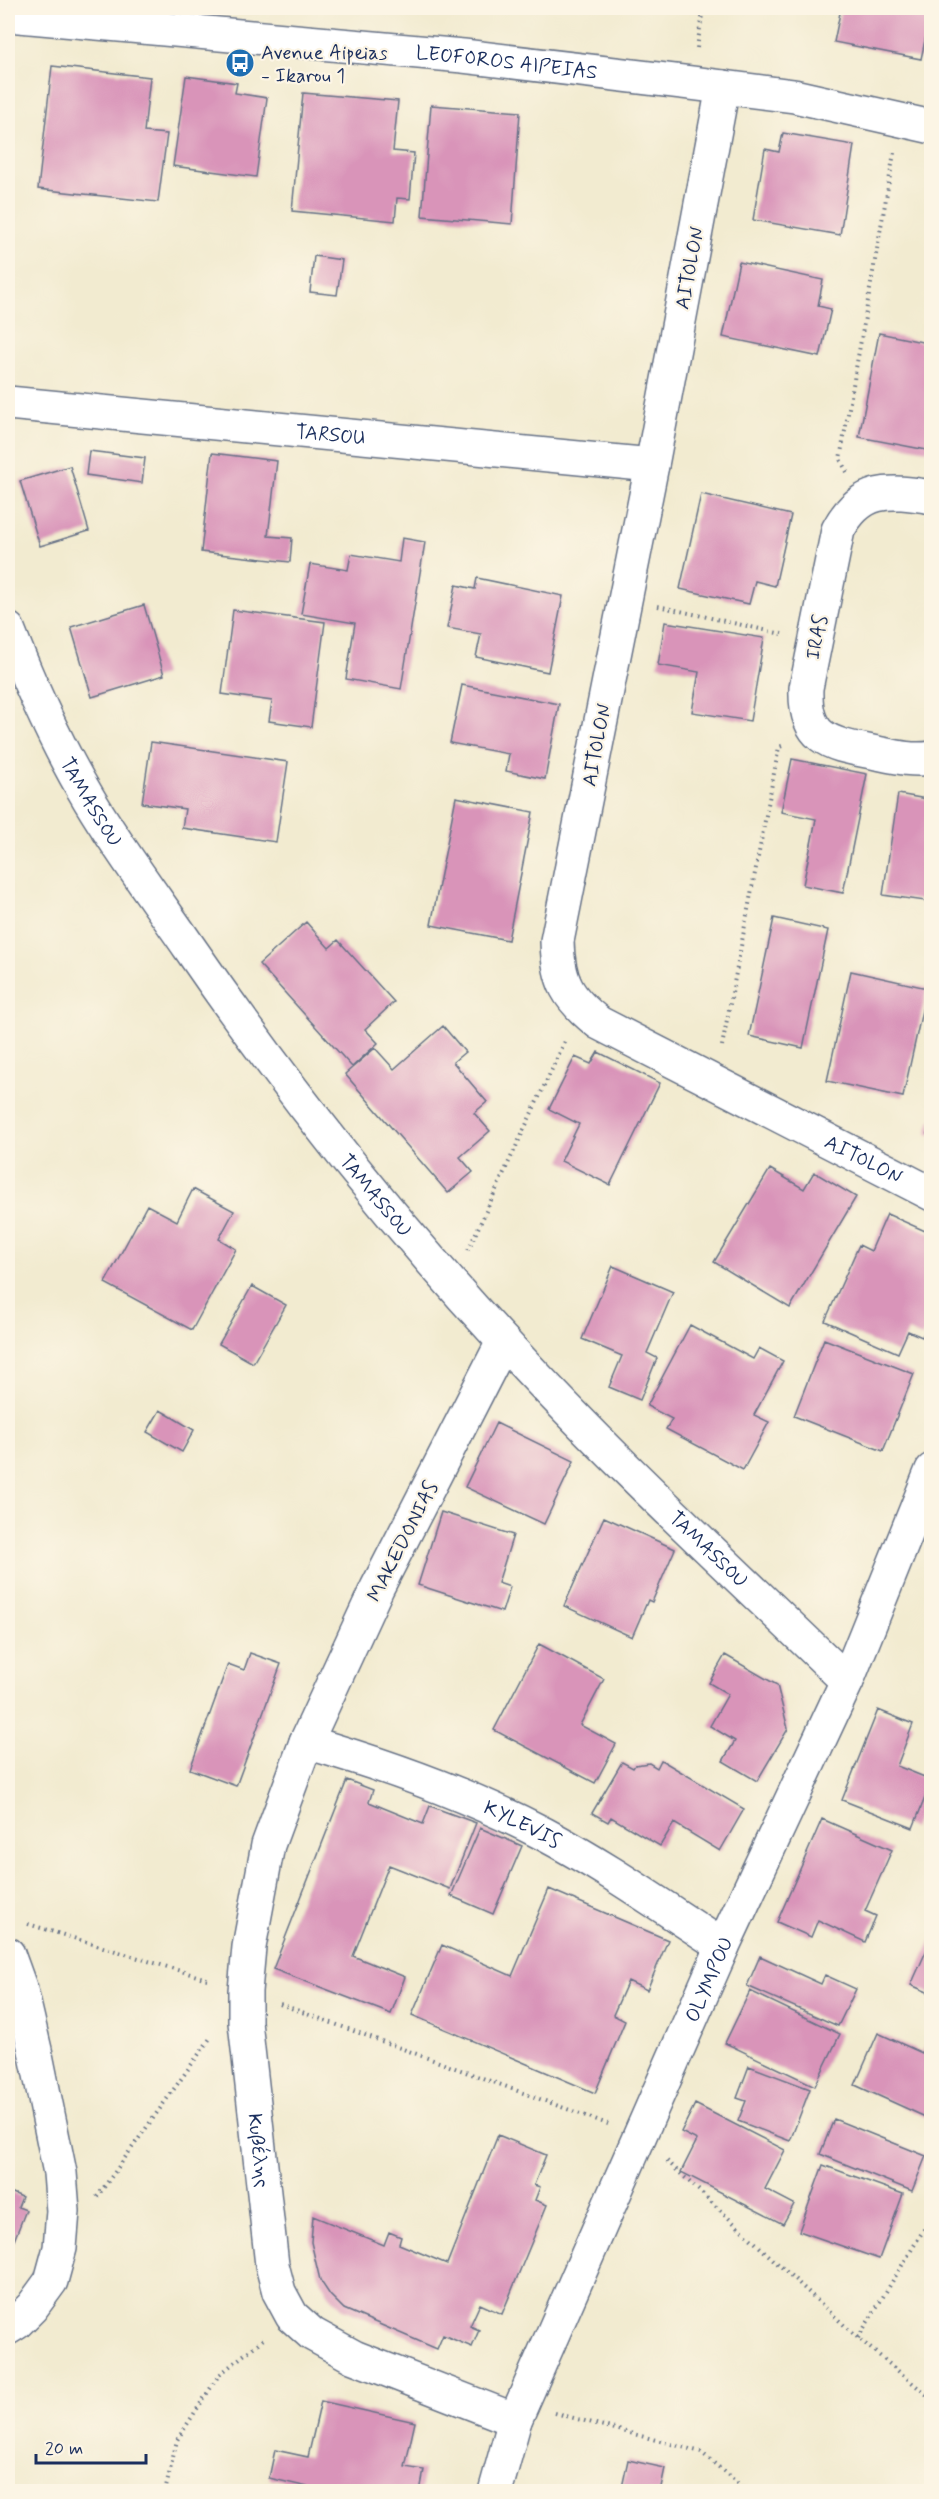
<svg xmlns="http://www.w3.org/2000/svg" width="939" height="2499" font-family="Mynerve,sans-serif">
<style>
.building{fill:#d994b9}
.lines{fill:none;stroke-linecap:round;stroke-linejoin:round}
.minor-casing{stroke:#667186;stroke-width:36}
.path{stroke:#667186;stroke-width:4;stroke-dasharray:1.5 4.5;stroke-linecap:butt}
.minor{stroke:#fff;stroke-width:33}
.labels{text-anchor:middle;stroke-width:4.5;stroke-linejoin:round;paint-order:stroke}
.poi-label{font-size:20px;fill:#1b2f5e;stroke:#fcf5e5;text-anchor:start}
.street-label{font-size:20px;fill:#1b2f5e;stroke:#fcf5e5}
</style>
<rect width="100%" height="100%" fill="#fcf5e5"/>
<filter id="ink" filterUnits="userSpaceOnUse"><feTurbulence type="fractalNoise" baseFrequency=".0167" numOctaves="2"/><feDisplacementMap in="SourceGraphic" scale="12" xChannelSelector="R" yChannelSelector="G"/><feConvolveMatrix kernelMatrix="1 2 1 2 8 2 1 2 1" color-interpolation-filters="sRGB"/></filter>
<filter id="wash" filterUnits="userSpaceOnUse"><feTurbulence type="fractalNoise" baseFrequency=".008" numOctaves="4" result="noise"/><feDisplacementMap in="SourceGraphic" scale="24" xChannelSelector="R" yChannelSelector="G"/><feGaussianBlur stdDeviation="1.35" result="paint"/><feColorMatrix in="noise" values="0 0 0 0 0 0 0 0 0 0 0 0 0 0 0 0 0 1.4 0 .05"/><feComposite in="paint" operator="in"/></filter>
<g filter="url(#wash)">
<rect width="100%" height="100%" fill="#f2ebd0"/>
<g id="blocks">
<path class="building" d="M841,8H932L921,59L834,42Z
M52,66L150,77L144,132L167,134L158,202L38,189Z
M186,76L237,83L235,93L267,98L256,177L173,166Z
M303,93L398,101L393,151L414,153L410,199L397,198L395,221L292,211Z
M431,105L520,112L512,224L422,216Z
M783,133L854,145L840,235L753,220L765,149L779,152Z
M314,256L342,260L337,295L310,292Z
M739,262L823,280L818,306L831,309L820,357L723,337Z
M879,333L932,344V451L859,437Z
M89,451L145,458L142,483L86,475Z
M212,453L277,461L268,536L292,538L290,562L201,552Z
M70,466L89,531L40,546L20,481Z
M701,494L791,515L775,586L755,581L749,604L680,589Z
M402,538L425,542L401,689L346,679L355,623L301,614L310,564L348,570L351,554L399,562Z
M477,578L563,596L548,672L476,657L481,634L447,628L456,585L475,589Z
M144,605L164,675L92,697L71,627Z
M233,610L325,622L311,727L269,721L272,701L222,694Z
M665,622L764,638L750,721L692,712L699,672L658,665Z
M462,685L559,704L545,779L506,771L509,754L450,743Z
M151,742L288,762L276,842L182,828L185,809L142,803Z
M792,759L867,774L843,893L803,885L816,819L781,812Z
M898,794L932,800V902L883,895Z
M456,797L533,812L508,940L431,925Z
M774,918L828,930L803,1048L749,1036Z
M306,922L329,948L338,940L394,1002L365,1029L378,1043L352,1067L259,964Z
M851,971L927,988L903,1097L827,1081Z
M443,1026L465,1052L453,1062L487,1102L474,1113L490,1131L460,1157L473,1172L448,1193L345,1074L375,1048L394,1069Z
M598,1052L660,1083L610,1185L561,1161L579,1124L549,1109L575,1057L591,1064Z
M931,1120H932V1135L927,1134Z
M770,1169L804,1189L814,1172L856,1197L790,1308L714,1262Z
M193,1189L234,1211L219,1239L236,1249L192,1330L105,1283L147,1205L177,1221Z
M887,1214L932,1234V1316L922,1337L908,1331L898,1353L825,1321L859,1245L871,1251Z
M613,1266L673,1292L647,1353L657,1358L640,1400L609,1387L622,1356L582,1339Z
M252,1286L286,1305L253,1363L219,1344Z
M690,1325L753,1359L759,1348L783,1361L754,1415L769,1422L743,1470L666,1429L672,1419L647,1406Z
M824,1339L914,1374L883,1451L794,1416Z
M160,1410L194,1430L182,1452L147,1432Z
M496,1423L574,1461L544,1524L465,1487Z
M441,1512L513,1535L498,1583L510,1587L502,1612L418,1585Z
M604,1517L675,1549L652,1602L648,1600L632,1637L564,1606Z
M539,1644L604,1679L580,1725L616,1744L595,1783L494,1730Z
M250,1653L281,1664L236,1786L190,1769L228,1664L244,1670Z
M725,1655L777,1685L788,1729L757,1781L723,1761L735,1741L710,1726L728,1694L709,1683Z
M878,1710L913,1724L897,1766L932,1780L913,1828L842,1800Z
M661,1760L744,1809L720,1851L674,1823L660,1846L611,1817L608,1822L592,1813L622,1762L633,1768L635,1765L649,1763L657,1768Z
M347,1780L373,1790L369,1802L423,1824L430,1806L476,1823L450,1889L389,1865L353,1956L405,1977L391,2014L273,1969Z
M822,1819L892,1850L865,1911L876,1916L865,1942L818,1920L811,1937L777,1922Z
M480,1828L522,1846L493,1914L451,1896Z
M549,1889L668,1940L647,1990L628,1981L613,2015L625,2021L595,2093L412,2015L442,1945L512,1976Z
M932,1938V1994L911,1985Z
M760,1956L821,1984L825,1975L856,1989L838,2026L747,1986Z
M750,1991L840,2034L815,2086L725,2043Z
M932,2032V2120L855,2085L878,2033L922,2053Z
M749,2066L810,2089L790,2141L738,2121L746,2101L737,2098Z
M695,2104L785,2150L765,2189L794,2204L783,2224L681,2172L697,2140L681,2132Z
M834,2119L926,2156L912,2191L820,2154Z
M498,2135L546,2155L534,2185L540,2187L535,2200L547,2205L502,2314L480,2304L470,2326L479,2330L472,2347L443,2335L437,2349L344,2309L330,2295L320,2280L315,2259L311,2242L313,2216L384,2245L389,2232L401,2237L399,2244L447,2264Z
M823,2165L903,2194L879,2259L799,2231Z
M8,2191L22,2197L18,2207L26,2210L8,2256Z
M321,2401L415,2422L405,2467L424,2470L420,2492H329L269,2478L275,2450L308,2457Z
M628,2460L665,2468L660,2492H621Z"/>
</g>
</g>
<g filter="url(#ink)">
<use href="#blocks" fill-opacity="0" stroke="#667186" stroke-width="1.5"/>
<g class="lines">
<g class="minor-casing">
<g id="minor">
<path id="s1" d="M8,15L463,56L691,83L794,96L932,127"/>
<path id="s2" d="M723,87L652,465L557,941C558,981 567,998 599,1023L932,1194"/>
<path id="s3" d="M8,403L652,465"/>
<path d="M932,497C888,490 861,487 838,530L806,688C804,743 833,744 877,753C896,757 912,761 932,758"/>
<path id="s4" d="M8,629C31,688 57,746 90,801C120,851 156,899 189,947C284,1085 389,1218 503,1341C612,1460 731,1569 847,1681"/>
<path id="s5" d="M503,1342L377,1588L306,1742L268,1845L249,1947L245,1991V2022L272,2265L279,2292L292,2316L312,2334L354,2357L515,2420"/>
<path id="s6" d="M306,1742C389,1766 468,1794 544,1834C606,1867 664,1908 723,1946"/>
<path d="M8,1954L21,1990L35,2050L60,2173L63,2211L60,2248L51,2281L32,2307L16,2323L8,2328"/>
<path id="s7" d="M495,2492L515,2420L723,1946L847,1681L932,1470"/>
</g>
</g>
<path class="path" d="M697,48L703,8
M847,472L840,459L894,153
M658,606L782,634
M722,1046L779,747L785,745
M468,1250L566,1039
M28,1924L210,1980
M280,2004L608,2124
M667,2161L858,2338L932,2399
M97,2197L211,2037
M858,2338L932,2216
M555,2413L701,2452L748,2492
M165,2492L177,2440L219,2375L266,2337"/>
<use href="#minor" class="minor"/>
</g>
</g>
<defs>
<g id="bus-disc" transform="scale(1.5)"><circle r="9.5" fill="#1f6fb2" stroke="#fcf5e5"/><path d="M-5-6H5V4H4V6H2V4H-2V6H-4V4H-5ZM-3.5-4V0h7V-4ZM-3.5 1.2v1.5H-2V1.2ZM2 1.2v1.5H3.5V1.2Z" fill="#fff"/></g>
</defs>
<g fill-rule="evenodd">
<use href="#bus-disc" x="240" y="63"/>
</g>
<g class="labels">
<g class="poi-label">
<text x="261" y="59">Avenue Aipeias<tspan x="261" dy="23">- Ikarou 1</tspan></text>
</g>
<g class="street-label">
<text dy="7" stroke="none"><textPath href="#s1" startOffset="501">LEOFOROS AIPEIAS</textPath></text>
<text transform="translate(689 268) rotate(-79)" y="7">AITOLON</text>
<text dy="7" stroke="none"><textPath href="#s3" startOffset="324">TARSOU</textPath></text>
<text transform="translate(816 637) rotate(-79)" y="7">IRAS</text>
<text transform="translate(596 745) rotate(-79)" y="7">AITOLON</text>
<text dy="7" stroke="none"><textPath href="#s4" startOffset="192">TAMASSOU</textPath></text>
<text dy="7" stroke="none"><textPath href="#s2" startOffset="1264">AITOLON</textPath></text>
<text dy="7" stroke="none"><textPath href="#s4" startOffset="678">TAMASSOU</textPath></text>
<text transform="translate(402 1541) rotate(-63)" y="7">MAKEDONIAS</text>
<text dy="7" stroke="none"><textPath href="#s4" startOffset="1164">TAMASSOU</textPath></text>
<text dy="7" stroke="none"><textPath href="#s6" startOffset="232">KYLEVIS</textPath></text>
<text dy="7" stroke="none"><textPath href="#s7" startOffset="556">OLYMPOU</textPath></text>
<text dy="7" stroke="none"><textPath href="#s5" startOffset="864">Κυβέλης</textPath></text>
</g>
</g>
<rect width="939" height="2499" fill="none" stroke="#fcf5e5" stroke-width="30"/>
<path d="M36 2454v9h110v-9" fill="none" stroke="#1b2f5e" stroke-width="3"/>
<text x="45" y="2454" font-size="18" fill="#1b2f5e" stroke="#fcf5e5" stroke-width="4.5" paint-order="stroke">20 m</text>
</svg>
